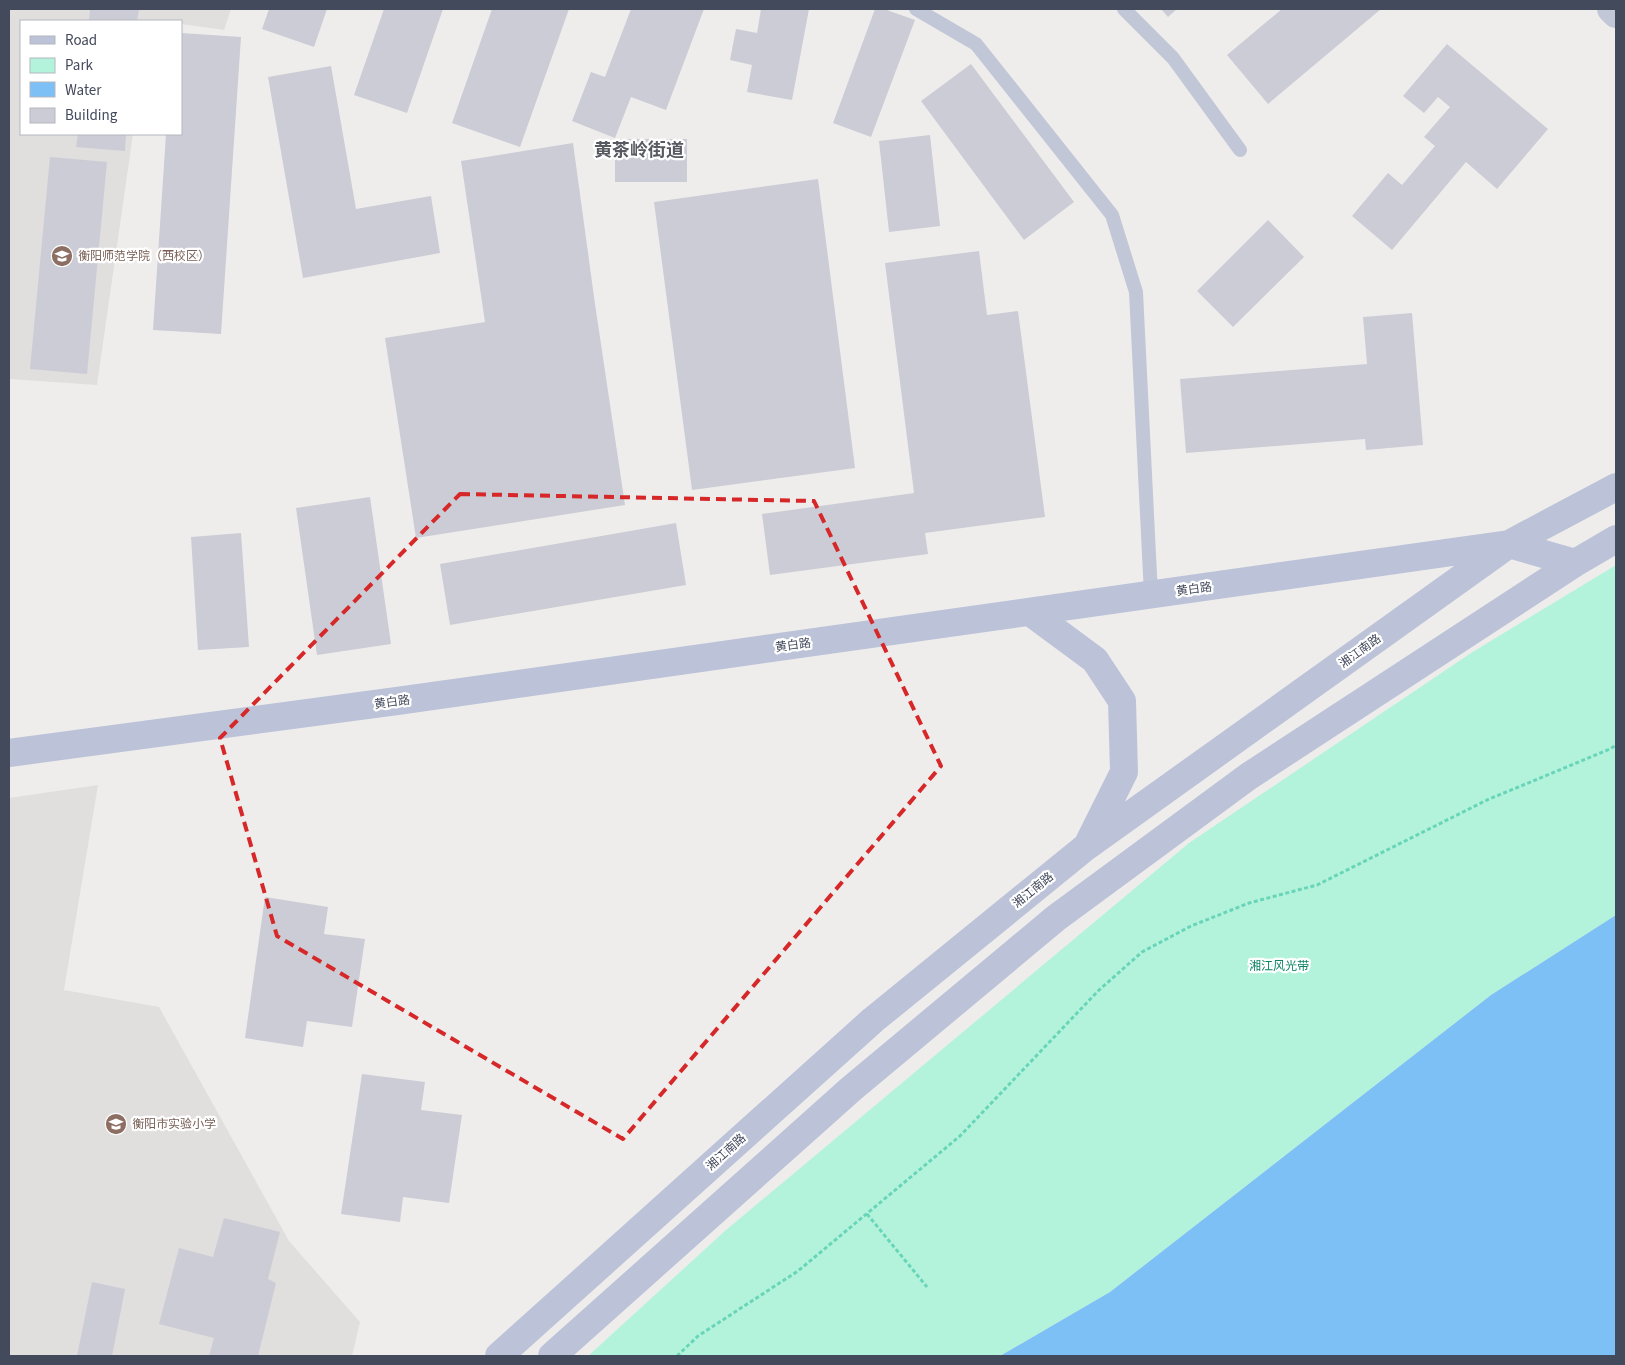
<svg xmlns="http://www.w3.org/2000/svg" width="1625" height="1365" font-family="'Source Sans 3','Noto Sans SC',sans-serif">
<style>
.education{fill:#e1dede}
.green{fill:#b4f3db}
.water{fill:#7cc0f5}
.building{fill:#cbccd5}
.lines{fill:none;stroke-linecap:round;stroke-linejoin:round}
.path{stroke:#69d5b8;stroke-width:3;stroke-dasharray:4 2.5;stroke-linecap:butt}
.service{stroke:#c1c7d6;stroke-width:14}
.tertiary{stroke:#c1c7d6;stroke-width:28}
.secondary{stroke:#bcc3d8;stroke-width:28}
.marked{fill:none;stroke:#d62828;stroke-width:4;stroke-dasharray:10 6;stroke-linejoin:round}
.labels{text-anchor:middle;stroke-width:4.5;stroke-linejoin:round;paint-order:stroke}
.education-label{font-size:12px;fill:#785e54;stroke:#fff;text-anchor:start}
.street-label{font-size:12px;fill:#434a5c;stroke:#fff}
.park-label{font-size:12px;fill:#0c8464;stroke:#fff}
.district-label{font-size:18px;font-weight:bold;fill:#585a62;stroke:#fff}
</style>
<rect width="100%" height="100%" fill="#efedec"/>
<path class="education" d="M9,9H231L224,30L181,24V21L150,20L149,21H21V134H133L97,385L9,379Z
M98,785L64,990L159,1007L289,1241L360,1322L352,1356H9V798Z"/>
<path class="green" d="M1616,565V915L1491,995L1110,1292L1000,1356H588L726,1230L1189,843L1471,653Z"/>
<path class="water" d="M1616,915V1356H1000L1110,1292L1491,995Z"/>
<path class="building" d="M90,9H139L137,21H89Z
M269,9H327L314,47L262,29Z
M384,9H443L407,113L354,95Z
M492,9H569L520,147L452,123Z
M631,9H704L666,110L631,97L615,138L572,121L591,72L605,77Z
M761,9H809L792,100L747,92L752,65L730,60L736,29L757,33Z
M875,9H884L915,20L871,137L833,123Z
M1161,9H1177L1168,17Z
M1282,9H1381L1268,104L1227,55Z
M181,33L241,37L221,334L153,330L166,134H181Z
M1447,44L1548,129L1497,189L1466,162L1392,250L1352,216L1388,173L1402,185L1435,146L1424,137L1450,107L1438,97L1424,113L1403,96Z
M971,64L1074,202L1024,240L921,101Z
M331,66L356,209L431,196L440,253L303,278L268,77Z
M78,134H126L125,151L76,147Z
M930,135L940,226L889,232L879,141Z
M615,139H687V182H615Z
M573,143L595,304L625,505L416,538L385,338L485,322L461,161Z
M50,157L107,162L87,374L30,369Z
M818,179L855,468L692,490L654,202Z
M1268,220L1304,257L1233,327L1197,291Z
M979,251L987,315L1018,311L1045,517L925,533L928,554L770,575L762,514L914,493L885,263Z
M1412,313L1423,445L1366,450L1365,439L1186,453L1180,379L1367,364L1363,317Z
M370,497L391,644L317,655L296,508Z
M676,523L686,585L450,625L440,564Z
M241,533L249,647L198,650L191,537Z
M265,897L328,907L324,934L365,939L352,1027L307,1021L303,1047L245,1038Z
M362,1074L425,1082L421,1110L462,1115L449,1203L403,1197L400,1222L341,1214Z
M224,1218L280,1232L268,1279L276,1283L258,1356H209L214,1338L159,1324L179,1248L213,1257Z
M92,1282L125,1289L112,1356H77Z"/>
<g class="lines">
<path class="path" d="M867,1214L927,1287
M677,1356L698,1336L798,1271L960,1136L1098,991L1142,952L1191,926L1249,903L1317,885L1487,800L1610,749L1616,745"/>
<path class="service" d="M916,9L976,44L1112,215L1136,292L1151,595
M1124,9L1173,58L1240,150"/>
<path class="tertiary" d="M1611,9L1616,14"/>
<path class="secondary" d="M1030,612L1095,660L1122,701L1124,772L1089,842
M9,753L397,701L1509,544L1575,563
M499,1356L873,1020L1087,846L1509,544L1616,487
M552,1356L851,1089L1056,918L1249,776L1575,563L1616,539"/>
</g>
<path class="marked" d="M460,494L814,501L941,766L623,1139L277,936L220,738Z"/>
<defs>
<g id="university-disc" transform="scale(1.125)"><circle r="9.5" fill="#8d6e63" stroke="#fff"/><path d="M0-5L7-2L0 1L-7-2ZM-4 1L0 2.5L4 1V4Q0 6-4 4Z" fill="#fff"/></g>
<g id="school-disc" transform="scale(1.125)"><circle r="9.5" fill="#8d6e63" stroke="#fff"/><path d="M0-5L7-2L0 1L-7-2ZM-4 1L0 2.5L4 1V4Q0 6-4 4Z" fill="#fff"/></g>
</defs>
<g fill-rule="evenodd">
<use href="#university-disc" x="62" y="256"/>
<use href="#school-disc" x="116" y="1124"/>
</g>
<g class="labels">
<g class="education-label">
<text x="78" y="260">衡阳师范学院（西校区）</text>
<text x="132" y="1128">衡阳市实验小学</text>
</g>
<g class="street-label">
<text transform="translate(1194 589) rotate(-8)" y="4">黄白路</text>
<text transform="translate(793 645) rotate(-8)" y="4">黄白路</text>
<text transform="translate(1360 651) rotate(-36)" y="4">湘江南路</text>
<text transform="translate(392 702) rotate(-8)" y="4">黄白路</text>
<text transform="translate(1033 890) rotate(-39)" y="4">湘江南路</text>
<text transform="translate(726 1152) rotate(-42)" y="4">湘江南路</text>
</g>
<g class="park-label">
<text x="1279" y="970">湘江风光带</text>
</g>
<g class="district-label">
<text x="639" y="156">黄茶岭街道</text>
</g>
</g>
<rect width="1625" height="1365" fill="none" stroke="#434a5c" stroke-width="20"/>
<rect x="20" y="20" width="162" height="115" fill="#ffffff" stroke="#b4b7be"/>
<rect x="30" y="36" width="25" height="8" fill="#bcc3d8" stroke="#b4b7be"/>
<text x="65" y="45" font-size="15" fill="#434a5c">Road</text>
<rect x="30" y="58" width="25" height="15" fill="#b4f3db" stroke="#b4b7be"/>
<text x="65" y="70" font-size="15" fill="#434a5c">Park</text>
<rect x="30" y="82" width="25" height="15" fill="#7cc0f5" stroke="#b4b7be"/>
<text x="65" y="95" font-size="15" fill="#434a5c">Water</text>
<rect x="30" y="108" width="25" height="15" fill="#cbccd5" stroke="#b4b7be"/>
<text x="65" y="120" font-size="15" fill="#434a5c">Building</text>
</svg>
